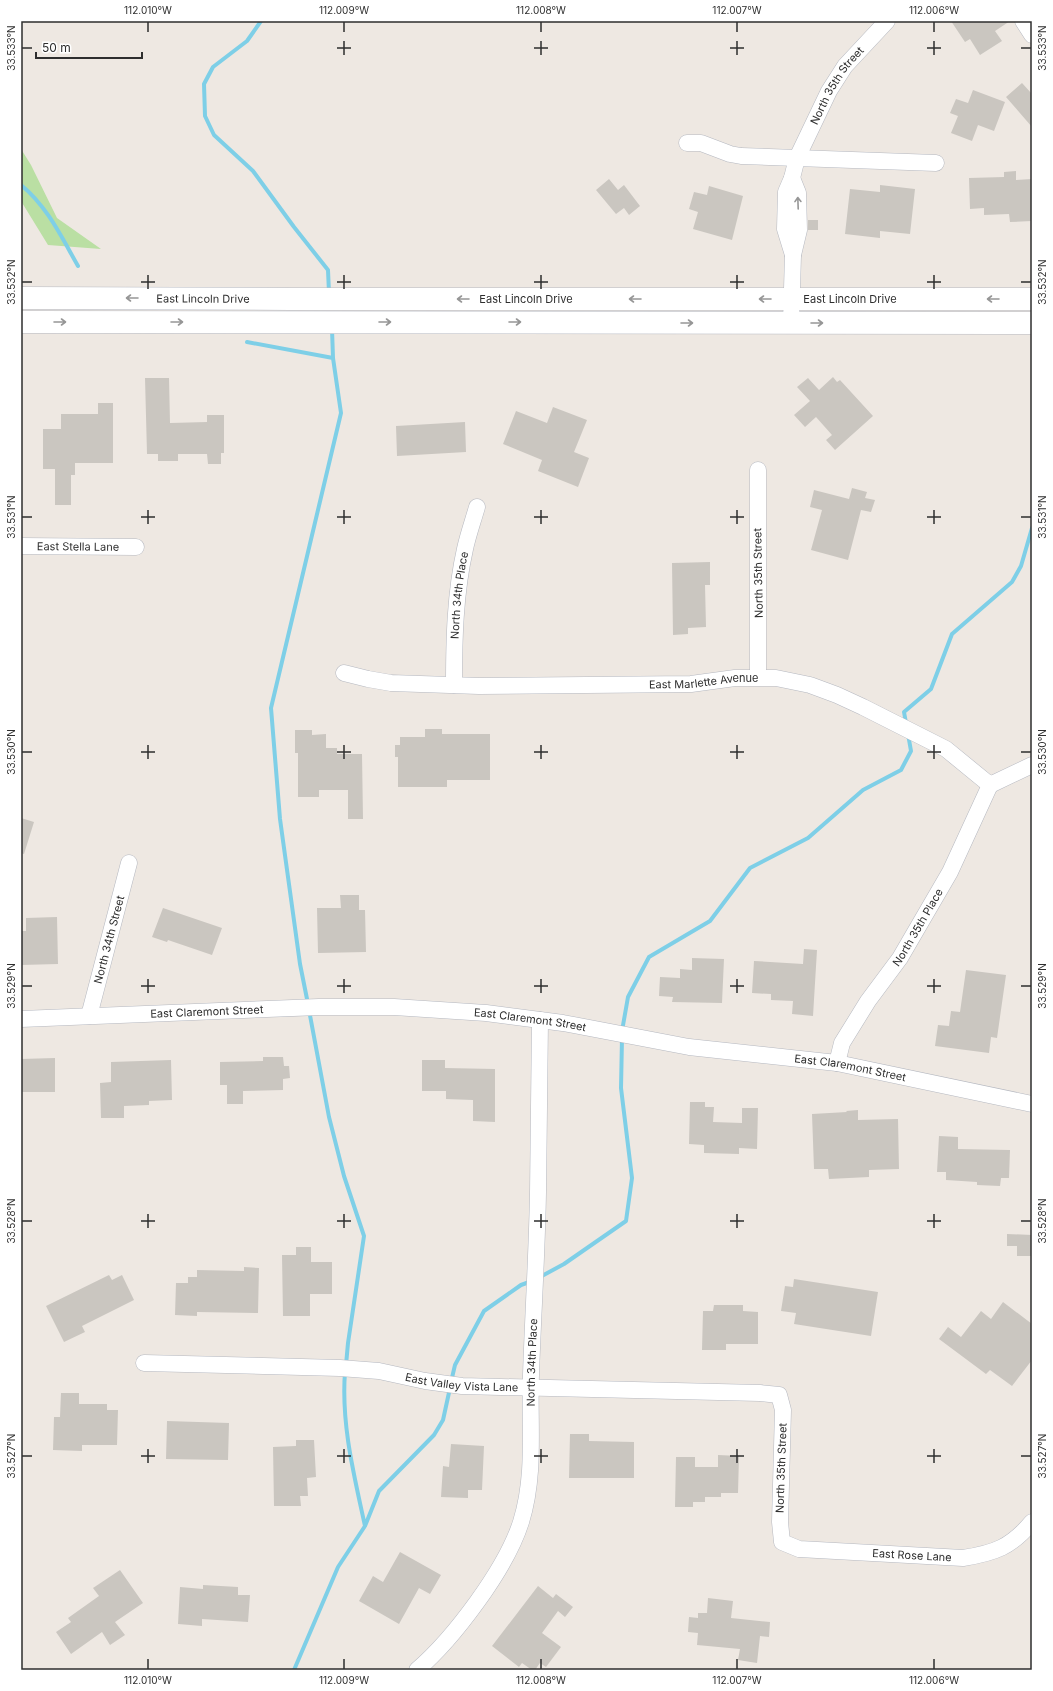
<svg xmlns="http://www.w3.org/2000/svg" width="1053" height="1691" font-family="Inter,sans-serif">
<style>
.grass{fill:#badfa3}
.lines{fill:none;stroke-linecap:round;stroke-linejoin:round}
.stream{stroke:#7ecfe7;stroke-width:4}
.building{fill:#cac6c0}
.minor-casing{stroke:#b5b8c0;stroke-width:17}
.secondary-casing{stroke:#b5b8c0;stroke-width:23}
.minor{stroke:#fff;stroke-width:16}
.secondary{stroke:#fff;stroke-width:22}
.oneway{stroke:#969696}
.ticks{fill:none;stroke:#2e2e2e;stroke-width:1.5}
.labels{text-anchor:middle;stroke-width:3;stroke-linejoin:round;paint-order:stroke}
.street-label{font-size:11px;fill:#2e2e2e;stroke:#fff}
.neatline{fill:none;stroke:#2e2e2e;stroke-width:1.5}
.ticks-label{font-size:10px;text-anchor:middle;fill:#2e2e2e}
</style>
<rect width="100%" height="100%" fill="#eee8e2"/>
<path class="grass" d="M21,149L31,165L57,218L101,249L48,245L21,201Z"/>
<g class="lines">
<path class="stream" d="M261,21L247,41L213,67L204,84L205,116L214,135L253,171L294,227L328,270L329,293
M21,185C47,206 62,238 78,266
M247,342L333,358
M906,723L904,712L931,689L952,634L1012,582L1021,566L1032,528
M308,1004L300,964L280,819L271,708L341,413L333,358L332,329
M309,1010L329,1117L344,1176L364,1236L348,1343L346,1365
M622,1031L628,997L649,957L710,921L750,868L808,838L863,790L901,770L911,751L908,734
M540,1277L564,1264L626,1221L632,1178L621,1088L622,1038
M345,1372C341,1424 354,1475 365,1526
M451,1382L455,1365L484,1311L521,1285L532,1281
M294,1670L338,1567L365,1526L379,1491L434,1435L443,1420L450,1388"/>
</g>
<path class="building" d="M951,21H1010L995,31L1002,41L980,55L970,39L965,42Z
M1022,83L1032,94V127L1006,97Z
M973,90L1005,102L994,131L978,125L972,141L951,133L958,116L950,113L956,99L968,103Z
M1016,171V180L1032,179V221L1010,222L1009,214L984,215V208L970,209L969,178L1004,177V172Z
M609,179L618,190L624,185L640,206L629,215L624,208L616,214L596,190Z
M880,185L915,189L910,234L880,231V238L845,234L850,189L880,192Z
M709,186L743,196L732,240L693,229L698,212L689,209L694,192L707,195Z
M808,220H818V230H808Z
M833,377L837,382L840,380L873,416L835,450L826,440L832,435L816,417L805,427L794,415L810,401L797,387L808,378L819,390Z
M145,378H169L170,423L207,422V415H224V453H221V464H208L207,454H178V461H158V454H147Z
M98,403H113V463H75V475H71V505H55V469H43V429H61V414H98Z
M553,407L587,420L574,452L589,458L578,487L538,471L542,460L503,444L516,411L547,423Z
M465,422L466,452L397,456L396,426Z
M852,488L867,492L865,498L875,500L871,512L861,510L848,560L811,550L822,510L810,507L814,490L849,499Z
M710,562V585H705L706,627L688,628V634L673,635L672,563Z
M425,729H442V734H490V780H447V787H398V757H395V745H400V737H425Z
M295,730H312V735L326,734V748H337V754H362L363,819H348V790H319V797H298V753H295Z
M21,818L34,822L24,854L21,853Z
M340,895H359V910H365L366,952L318,953L317,908H341Z
M163,908L222,928L212,955L168,940L167,942L152,937Z
M57,917L58,964L21,965V931H26V918Z
M804,949L817,950L813,1016L792,1014L793,1001L771,1000V994L752,993L754,961L803,964Z
M692,958L724,959L722,1003L672,1002L673,997L659,996L660,977L680,978V969L692,970Z
M966,970L1006,975L997,1038L991,1037L989,1053L935,1046L938,1025L949,1026L951,1011L960,1012Z
M263,1057H283L284,1066H289L290,1078L283,1079V1090L243,1091V1104H227V1085H220V1062L263,1061Z
M55,1058V1092H21V1059Z
M171,1060L172,1100L149,1101V1105L124,1106V1118H101L100,1083L111,1082V1062Z
M422,1060H445V1068L495,1069V1122L473,1121V1100L446,1099V1091H422Z
M690,1102H705V1107H714L713,1122L742,1123V1108H758L757,1149L739,1148V1154L704,1153V1145L689,1144Z
M858,1110V1120L898,1119L899,1169L869,1170V1177L829,1179L828,1169H814L812,1114L847,1112L846,1111Z
M939,1136L958,1137V1149L1010,1150L1009,1178H1001L1000,1186L977,1185V1182L946,1180V1172H937Z
M1007,1234L1032,1235V1256H1017V1246H1007Z
M296,1247H311V1262H332V1294H310V1316H283L282,1255H296Z
M244,1267L259,1268L258,1313L197,1312V1316L175,1315L176,1283H188V1277H197V1270L244,1271Z
M109,1275L112,1280L122,1275L134,1300L82,1326L85,1332L64,1342L46,1306Z
M794,1279L878,1292L871,1336L794,1324L796,1313L781,1311L785,1286L793,1287Z
M1003,1302L1032,1324V1360L1012,1386L990,1370L986,1374L939,1339L948,1327L961,1337L981,1311L991,1319Z
M714,1305H743V1311L758,1312V1344H726V1350H702L703,1311H713Z
M61,1393H79V1404H107V1410H118L117,1445H82V1451L53,1450L54,1417H60Z
M167,1421L229,1423L228,1460L166,1459Z
M570,1434H589V1441L634,1442V1478H569Z
M296,1440H314L316,1477L307,1478L308,1496H300L301,1506H274L273,1447L296,1446Z
M451,1444L484,1446L482,1490H468V1498L441,1497L443,1466L449,1467Z
M718,1455L739,1456L738,1493H721V1497H705V1502H693V1507H675L676,1457H695V1467H718Z
M400,1552L441,1575L430,1594L419,1588L399,1624L359,1601L373,1576L383,1582Z
M120,1570L143,1603L115,1622L125,1635L110,1645L102,1632L71,1654L56,1632L71,1622L68,1618L99,1596L93,1588Z
M203,1585L238,1587V1595H250L248,1622L202,1619V1626L178,1624L180,1587L203,1589Z
M538,1586L553,1598L556,1594L573,1607L565,1617L558,1611L542,1633L561,1647L546,1667L540,1663L535,1670H532L522,1663L519,1667L492,1646Z
M708,1598L733,1601L731,1618L770,1622L769,1637L760,1636L757,1663L738,1660L740,1649L697,1645L698,1633L688,1632L689,1617L698,1618V1613H707Z"/>
<g class="lines">
<g class="minor-casing">
<g id="minor">
<path d="M1023,21L1032,35"/>
<path d="M687,143H701L730,154L741,156L936,163"/>
<path id="s1" d="M793,255L785,229L786,192L792,178L797,158L829,91L845,66L887,21"/>
<path d="M791,323L793,255L799,230L798,193L792,178"/>
<path d="M758,470V677"/>
<path id="s2" d="M21,546L136,547"/>
<path id="s3" d="M344,673L368,679L391,683L479,686L691,684L735,678H776L810,685L837,695L863,707L946,749L990,785L1032,765"/>
<path id="s4" d="M454,685C454,640 455,593 465,549C468,535 473,521 477,507"/>
<path id="s5" d="M89,1016L129,863"/>
<path id="s6" d="M21,1019L319,1007H394L486,1013L563,1023L689,1047L837,1063L1032,1104"/>
<path id="s7" d="M837,1063L842,1043L868,1001L900,958L950,872L990,785"/>
<path id="s8" d="M144,1363L340,1368L379,1371L425,1381L462,1386L760,1393L779,1395L783,1410L780,1522L782,1542L799,1549L963,1558C995,1553 1011,1547 1032,1522"/>
<path id="s9" d="M417,1670C454,1638 506,1569 521,1522C536,1474 529,1424 531,1375C533,1314 537,1253 538,1192C539,1135 539,1078 540,1020"/>
</g>
</g>
<g class="secondary-casing">
<g id="secondary">
<path id="s10" d="M21,298L291,299H1032"/>
<path d="M21,322L1032,323"/>
</g>
</g>
<use href="#minor" class="minor"/>
<use href="#secondary" class="secondary"/>
</g>
<defs><path id="oneway-shaft" d="M-6 0H5M1.5-3L5.5 0L1.5 3" fill="none" stroke-width="1.6" stroke-linecap="round" stroke-linejoin="round"/></defs>
<g class="oneway">
<use href="#oneway-shaft" transform="translate(798 203) rotate(-92)"/>
<use href="#oneway-shaft" transform="translate(132 298) rotate(-180)"/>
<use href="#oneway-shaft" transform="translate(463 299) rotate(180)"/>
<use href="#oneway-shaft" transform="translate(635 299) rotate(180)"/>
<use href="#oneway-shaft" transform="translate(765 299) rotate(180)"/>
<use href="#oneway-shaft" transform="translate(993 299) rotate(180)"/>
<use href="#oneway-shaft" transform="translate(60 322)"/>
<use href="#oneway-shaft" transform="translate(177 322)"/>
<use href="#oneway-shaft" transform="translate(385 322)"/>
<use href="#oneway-shaft" transform="translate(515 322)"/>
<use href="#oneway-shaft" transform="translate(687 323)"/>
<use href="#oneway-shaft" transform="translate(817 323)"/>
</g>
<path class="ticks" d="M148,22V32M344,22V32M541,22V32M737,22V32M934,22V32M344,41V55M541,41V55M737,41V55M934,41V55M22,48H32M337,48H351M534,48H548M730,48H744M927,48H941M1021,48H1031M148,275V289M344,275V289M541,275V289M737,275V289M934,275V289M22,282H32M141,282H155M337,282H351M534,282H548M730,282H744M927,282H941M1021,282H1031M148,510V524M344,510V524M541,510V524M737,510V524M934,510V524M22,517H32M141,517H155M337,517H351M534,517H548M730,517H744M927,517H941M1021,517H1031M148,745V759M344,745V759M541,745V759M737,745V759M934,745V759M22,752H32M141,752H155M337,752H351M534,752H548M730,752H744M927,752H941M1021,752H1031M148,979V993M344,979V993M541,979V993M737,979V993M934,979V993M22,986H32M141,986H155M337,986H351M534,986H548M730,986H744M927,986H941M1021,986H1031M148,1214V1228M344,1214V1228M541,1214V1228M737,1214V1228M934,1214V1228M22,1221H32M141,1221H155M337,1221H351M534,1221H548M730,1221H744M927,1221H941M1021,1221H1031M148,1449V1463M344,1449V1463M541,1449V1463M737,1449V1463M934,1449V1463M22,1456H32M141,1456H155M337,1456H351M534,1456H548M730,1456H744M927,1456H941M1021,1456H1031M148,1659V1669M344,1659V1669M541,1659V1669M737,1659V1669M934,1659V1669"/>
<g class="labels">
<g class="street-label">
<text dy="4" stroke="none"><textPath href="#s1" startOffset="183">North 35th Street</textPath></text>
<text dy="4" stroke="none"><textPath href="#s10" startOffset="182">East Lincoln Drive</textPath></text>
<text dy="4" stroke="none"><textPath href="#s10" startOffset="505">East Lincoln Drive</textPath></text>
<text dy="4" stroke="none"><textPath href="#s10" startOffset="829">East Lincoln Drive</textPath></text>
<text dy="4" stroke="none"><textPath href="#s2" startOffset="57">East Stella Lane</textPath></text>
<text transform="translate(758 573) rotate(-91)" y="4">North 35th Street</text>
<text dy="4" stroke="none"><textPath href="#s4" startOffset="90">North 34th Place</textPath></text>
<text dy="4" stroke="none"><textPath href="#s3" startOffset="361">East Marlette Avenue</textPath></text>
<text dy="4" stroke="none"><textPath href="#s7" startOffset="159">North 35th Place</textPath></text>
<text dy="4" stroke="none"><textPath href="#s5" startOffset="79">North 34th Street</textPath></text>
<text dy="4" stroke="none"><textPath href="#s6" startOffset="186">East Claremont Street</textPath></text>
<text dy="4" stroke="none"><textPath href="#s6" startOffset="510">East Claremont Street</textPath></text>
<text dy="4" stroke="none"><textPath href="#s6" startOffset="834">East Claremont Street</textPath></text>
<text dy="4" stroke="none"><textPath href="#s9" startOffset="343">North 34th Place</textPath></text>
<text dy="4" stroke="none"><textPath href="#s8" startOffset="319">East Valley Vista Lane</textPath></text>
<text transform="translate(781 1468) rotate(-88)" y="4">North 35th Street</text>
<text dy="4" stroke="none"><textPath href="#s8" startOffset="916">East Rose Lane</textPath></text>
</g>
</g>
<rect width="1053" height="1691" fill="none" stroke="#ffffff" stroke-width="44"/>
<path d="M36 52v6h106v-6" fill="none" stroke="#2e2e2e" stroke-width="2"/>
<text x="42" y="52" font-size="12" fill="#2e2e2e" stroke="#ffffff" stroke-width="3" paint-order="stroke">50 m</text>
<rect x="22" y="22" width="1009" height="1647" class="neatline"/>
<g class="ticks-label">
<text x="148" y="14">112.010°W</text>
<text x="344" y="14">112.009°W</text>
<text x="541" y="14">112.008°W</text>
<text x="737" y="14">112.007°W</text>
<text x="934" y="14">112.006°W</text>
<text transform="translate(11 48) rotate(-90)" y="4">33.533°N</text>
<text transform="translate(1042 48) rotate(-90)" y="4">33.533°N</text>
<text transform="translate(11 282) rotate(-90)" y="4">33.532°N</text>
<text transform="translate(1042 282) rotate(-90)" y="4">33.532°N</text>
<text transform="translate(11 517) rotate(-90)" y="4">33.531°N</text>
<text transform="translate(1042 517) rotate(-90)" y="4">33.531°N</text>
<text transform="translate(11 752) rotate(-90)" y="4">33.530°N</text>
<text transform="translate(1042 752) rotate(-90)" y="4">33.530°N</text>
<text transform="translate(11 986) rotate(-90)" y="4">33.529°N</text>
<text transform="translate(1042 986) rotate(-90)" y="4">33.529°N</text>
<text transform="translate(11 1221) rotate(-90)" y="4">33.528°N</text>
<text transform="translate(1042 1221) rotate(-90)" y="4">33.528°N</text>
<text transform="translate(11 1456) rotate(-90)" y="4">33.527°N</text>
<text transform="translate(1042 1456) rotate(-90)" y="4">33.527°N</text>
<text x="148" y="1684">112.010°W</text>
<text x="344" y="1684">112.009°W</text>
<text x="541" y="1684">112.008°W</text>
<text x="737" y="1684">112.007°W</text>
<text x="934" y="1684">112.006°W</text>
</g>
</svg>
